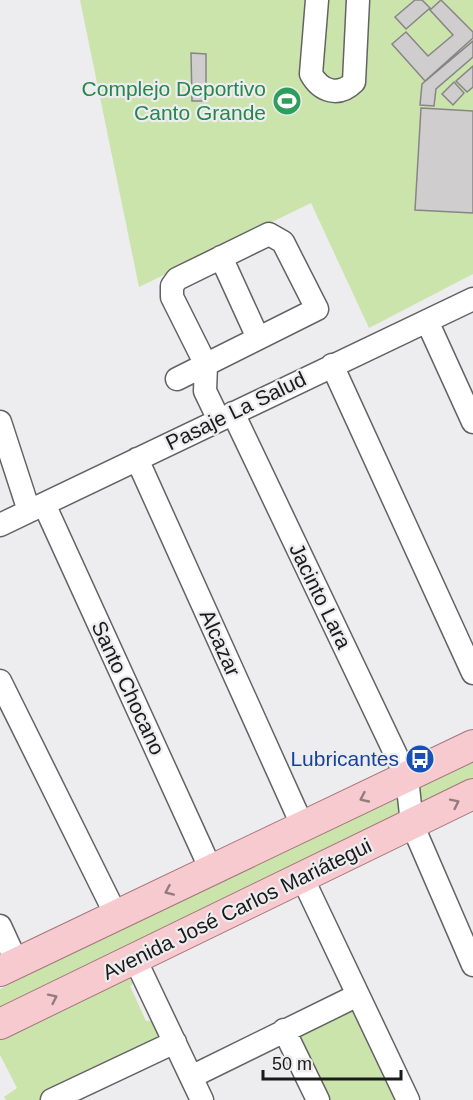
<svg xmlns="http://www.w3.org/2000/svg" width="473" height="1100" font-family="Arial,sans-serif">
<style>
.green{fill:#cae4ab}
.building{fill:#d0cdcf;stroke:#888587;stroke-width:1.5}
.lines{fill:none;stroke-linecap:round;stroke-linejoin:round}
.minor-casing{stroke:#636366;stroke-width:25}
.major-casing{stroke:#a5757b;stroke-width:32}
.minor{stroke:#fff;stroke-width:22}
.major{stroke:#f6cacf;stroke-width:30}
.oneway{stroke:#937b7e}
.labels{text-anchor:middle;stroke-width:4.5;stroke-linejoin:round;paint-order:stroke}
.leisure-label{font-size:21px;fill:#27864d;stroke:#ededf0;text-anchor:end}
.street-label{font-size:21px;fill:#1a1a1b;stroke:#ededf0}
.transit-label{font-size:21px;fill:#164399;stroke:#ededf0;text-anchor:end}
</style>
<rect width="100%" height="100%" fill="#ededf0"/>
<path class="green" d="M80,0H473V274L369,328L311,203L139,287Z
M473,756V779L0,1010V989Z
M128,972L134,983L130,986L146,1021L157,1020L165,1043L39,1100H6L4,1097L17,1088L0,1055V1035Z
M354,997L401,1100H324L289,1030Z"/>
<path class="building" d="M415,0H422L430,8L406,29L395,17Z
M441,0L473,32V38L425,81L392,44L406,32L428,56L453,35L430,10Z
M473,41V57L436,89L434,106L420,105L422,84Z
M191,53L206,54V101H192Z
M473,66V87L467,92L456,81Z
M454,82L464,93L453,105L442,94Z
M421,108L473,111V213L415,210Z"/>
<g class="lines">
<g class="minor-casing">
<path id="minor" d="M317,0L311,74C321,92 339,97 354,82L358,0
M221,257L258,338
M427,321L473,422
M332,365L473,673
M177,379L317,309L283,242L269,234L177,279L172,286V297L206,365L205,391L219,420
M233,413L407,778L412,824L473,965
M0,422L29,511
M137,459L303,827
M44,504L212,872
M0,525L473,299
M0,681L116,915
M302,877L408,1100
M0,926L17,963
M135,959L202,1100
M284,1030L318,1100
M191,1077L358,995
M52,1100L175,1042"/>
</g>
<g class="major-casing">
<path id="major" d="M0,971L473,745
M0,1024L473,794"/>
</g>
<use href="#minor" class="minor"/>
<use href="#major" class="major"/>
</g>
<defs><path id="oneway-chevron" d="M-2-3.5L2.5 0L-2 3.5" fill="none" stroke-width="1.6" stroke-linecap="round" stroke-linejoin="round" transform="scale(1.5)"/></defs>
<g class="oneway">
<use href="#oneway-chevron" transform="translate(364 798) rotate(155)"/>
<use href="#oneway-chevron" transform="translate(455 803) rotate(-26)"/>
<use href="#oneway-chevron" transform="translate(169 891) rotate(156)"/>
<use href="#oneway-chevron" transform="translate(53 998) rotate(-26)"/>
</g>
<defs>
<g id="stadium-disc" transform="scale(1.5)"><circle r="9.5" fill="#2e9e5b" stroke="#ededf0"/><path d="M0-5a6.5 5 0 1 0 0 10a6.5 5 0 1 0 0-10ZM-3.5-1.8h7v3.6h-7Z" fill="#fff"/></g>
<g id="bus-disc" transform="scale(1.5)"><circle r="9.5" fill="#1a4fb4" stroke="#ededf0"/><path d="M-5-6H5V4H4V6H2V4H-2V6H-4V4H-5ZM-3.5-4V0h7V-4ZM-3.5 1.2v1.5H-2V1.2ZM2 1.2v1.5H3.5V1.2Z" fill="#fff"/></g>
</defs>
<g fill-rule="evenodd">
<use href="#stadium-disc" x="287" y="101"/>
<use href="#bus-disc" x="420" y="759"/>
</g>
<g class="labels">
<g class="leisure-label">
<text x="266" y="96">Complejo Deportivo<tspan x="266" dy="24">Canto Grande</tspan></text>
</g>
<g class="street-label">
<text transform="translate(236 411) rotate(-26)" y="7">Pasaje La Salud</text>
<text transform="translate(320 596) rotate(64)" y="7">Jacinto Lara</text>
<text transform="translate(220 643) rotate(66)" y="7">Alcazar</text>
<text transform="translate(128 688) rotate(65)" y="7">Santo Chocano</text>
<text transform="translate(237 909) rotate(-26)" y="7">Avenida José Carlos Mariátegui</text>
</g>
<g class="transit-label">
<text x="399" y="766">Lubricantes</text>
</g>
</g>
<path d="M263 1070v9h138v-9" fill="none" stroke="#1a1a1b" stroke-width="3"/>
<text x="272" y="1070" font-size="18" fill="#1a1a1b" stroke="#ededf0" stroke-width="4.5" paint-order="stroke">50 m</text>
</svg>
